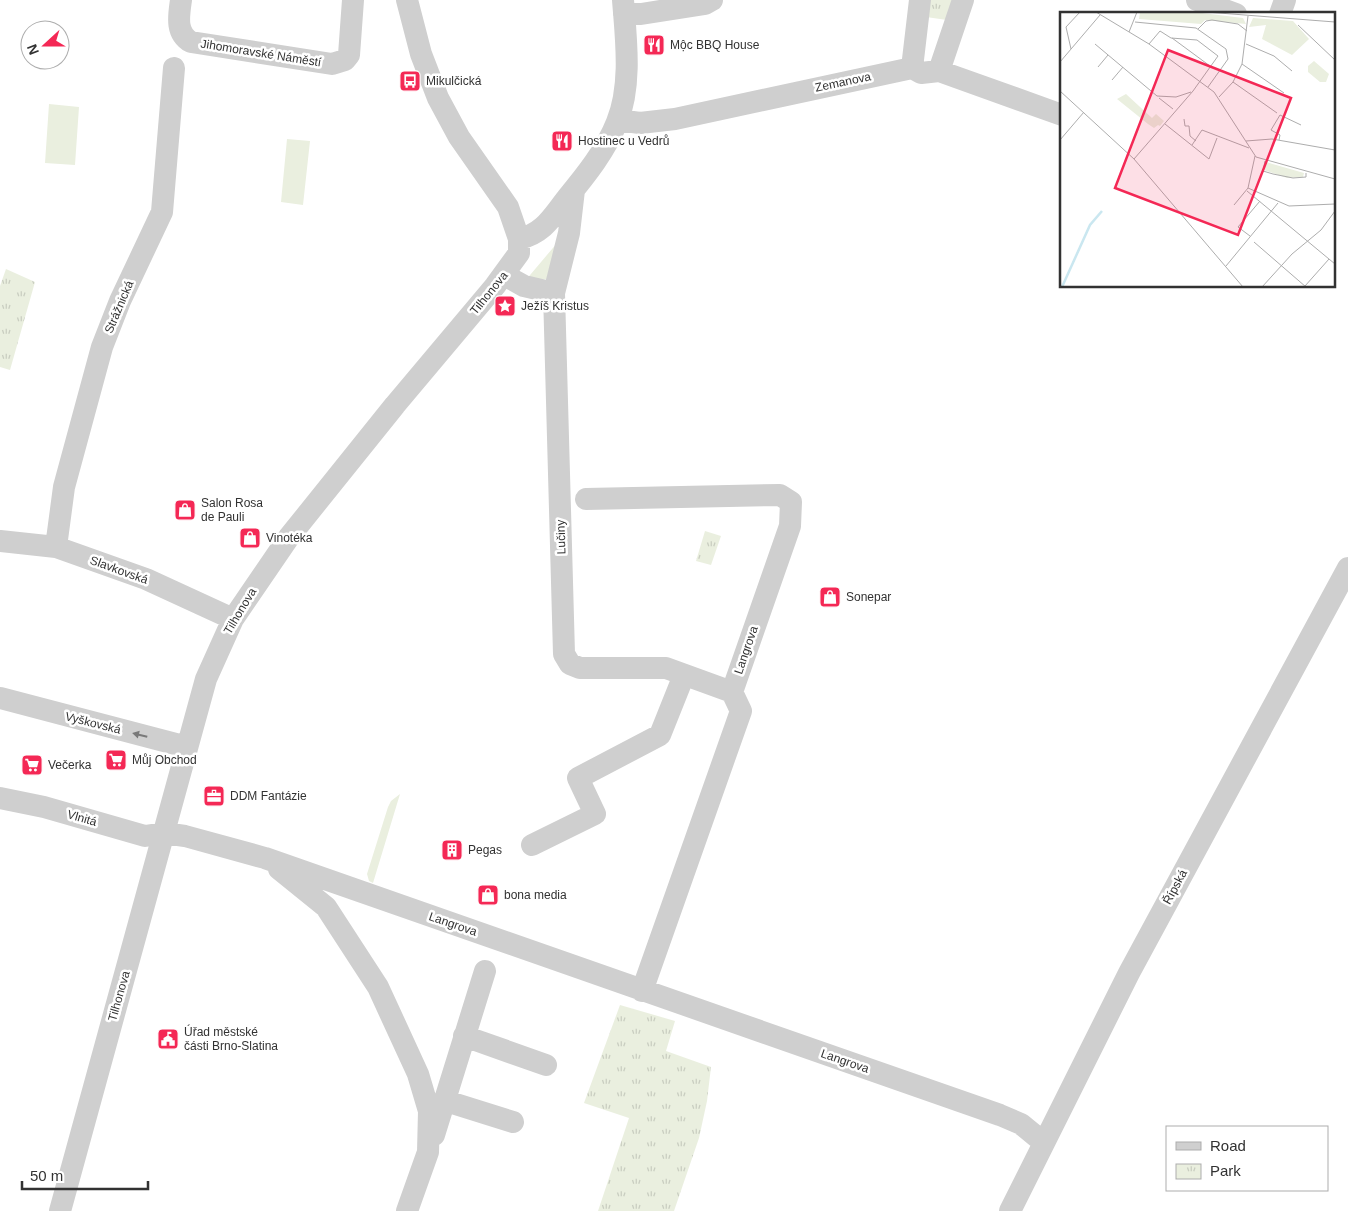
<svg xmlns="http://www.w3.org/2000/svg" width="1348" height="1211" font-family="Arial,sans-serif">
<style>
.grass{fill:#eaefdf}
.park{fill:url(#park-tufts)}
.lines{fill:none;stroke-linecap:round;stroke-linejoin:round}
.minor{stroke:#cfcfcf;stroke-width:22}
.oneway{fill:#797979}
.labels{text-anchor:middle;stroke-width:5;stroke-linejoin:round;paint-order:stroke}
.poi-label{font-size:12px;fill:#323232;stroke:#fff;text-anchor:start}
.street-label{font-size:12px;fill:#323232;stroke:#fff}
.inset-river{fill:none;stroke:#cae7f0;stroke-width:2.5}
.inset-road{fill:none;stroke:#adadad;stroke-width:1}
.view{fill:#f42855;fill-opacity:0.15;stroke:#f42855;stroke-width:2.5}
.inset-edge{fill:none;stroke:#323232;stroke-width:2.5}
</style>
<defs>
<pattern id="park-tufts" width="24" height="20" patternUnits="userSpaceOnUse" patternTransform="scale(1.25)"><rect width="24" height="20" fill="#eaefdf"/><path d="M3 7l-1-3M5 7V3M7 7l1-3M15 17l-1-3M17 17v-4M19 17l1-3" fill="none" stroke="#c9cdc0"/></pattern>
</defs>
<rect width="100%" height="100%" fill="#fff"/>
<path class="grass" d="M49,104L79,107L75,165L45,163Z
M287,139L310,141L303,205L281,202Z
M563,236L550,279L525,281Z
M400,794L373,883L369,881L367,874L388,807L391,801Z"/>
<path class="park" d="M928,0H954L947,20L926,17Z
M6,269L35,282L10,370L0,367V286Z
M705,531L721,536L711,565L696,561Z
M620,1005L675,1021L666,1051L711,1067L707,1101L699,1138L674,1211H598L629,1118L584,1103Z"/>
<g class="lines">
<path class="minor" d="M181,0C179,15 175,33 191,42L332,64L345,60L349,55L353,0
M1197,0L1236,14
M624,14H641L705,4L712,0
M1280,14L1285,0
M912,68L920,0
M939,71L963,0
M618,120L640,123L675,119L912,68L921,73L939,71L1062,115
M574,190L569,233L554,293L564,654L570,664L580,668H666L732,692
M519,239C544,233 552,217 567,198C586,175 606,150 617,122C632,85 626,39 623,0
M504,275L524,286L554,293
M586,499L780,495L791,502L790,526L732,692L741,711L642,991
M0,541L56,547L146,579L233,619
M56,547L64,487L102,347L120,301L162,212L174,68
M0,698L187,747
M0,798L44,807L145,836L164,833L185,836L265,858L1000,1115L1021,1124L1043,1142
M532,845L595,814L578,778L660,735L684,675
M279,869L326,907L378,987L418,1074L429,1111L428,1152L407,1211
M464,1036L546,1065
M446,1101L513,1122
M434,1135L485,971
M60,1211L206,679L233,619L289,537L395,405L495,286L519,253V239L508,207L459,137L438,98L421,54L407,0
M1010,1211L1129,973L1348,568"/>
</g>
<defs><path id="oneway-solid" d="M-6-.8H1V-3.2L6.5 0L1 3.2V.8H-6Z" transform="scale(1.25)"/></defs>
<use class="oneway" href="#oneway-solid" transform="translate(140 735) rotate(-166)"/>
<defs>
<g id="restaurant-square" transform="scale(1.125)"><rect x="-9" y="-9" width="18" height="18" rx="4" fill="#f42855" stroke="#fff"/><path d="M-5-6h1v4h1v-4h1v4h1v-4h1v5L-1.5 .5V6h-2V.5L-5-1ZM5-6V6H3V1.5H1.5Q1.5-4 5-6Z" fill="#fff"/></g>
<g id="bus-square" transform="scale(1.125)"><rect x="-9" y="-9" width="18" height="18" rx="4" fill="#f42855" stroke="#fff"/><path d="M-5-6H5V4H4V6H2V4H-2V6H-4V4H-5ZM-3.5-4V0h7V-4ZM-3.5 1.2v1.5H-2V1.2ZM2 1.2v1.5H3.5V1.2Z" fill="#fff"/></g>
<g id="sight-square" transform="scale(1.125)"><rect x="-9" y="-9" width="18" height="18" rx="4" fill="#f42855" stroke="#fff"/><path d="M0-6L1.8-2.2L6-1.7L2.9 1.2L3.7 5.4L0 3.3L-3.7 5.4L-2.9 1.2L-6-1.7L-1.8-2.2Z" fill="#fff"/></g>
<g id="shop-square" transform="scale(1.125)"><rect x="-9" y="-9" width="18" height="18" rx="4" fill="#f42855" stroke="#fff"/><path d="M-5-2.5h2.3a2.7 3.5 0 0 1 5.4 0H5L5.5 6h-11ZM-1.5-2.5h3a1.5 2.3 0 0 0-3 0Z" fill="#fff"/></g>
<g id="supermarket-square" transform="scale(1.125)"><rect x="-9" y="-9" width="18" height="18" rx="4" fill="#f42855" stroke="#fff"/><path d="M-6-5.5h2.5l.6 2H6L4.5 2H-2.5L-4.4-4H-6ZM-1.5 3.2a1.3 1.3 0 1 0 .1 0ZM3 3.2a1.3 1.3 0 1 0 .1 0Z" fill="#fff"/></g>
<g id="office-square" transform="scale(1.125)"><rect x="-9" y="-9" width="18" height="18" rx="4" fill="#f42855" stroke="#fff"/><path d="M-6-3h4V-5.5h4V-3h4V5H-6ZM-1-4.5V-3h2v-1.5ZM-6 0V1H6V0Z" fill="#fff"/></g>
<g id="building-square" transform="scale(1.125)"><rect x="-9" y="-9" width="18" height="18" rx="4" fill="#f42855" stroke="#fff"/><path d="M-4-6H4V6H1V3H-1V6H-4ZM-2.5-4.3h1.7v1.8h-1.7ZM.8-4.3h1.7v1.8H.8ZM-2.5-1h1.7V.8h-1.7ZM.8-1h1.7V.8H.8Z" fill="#fff"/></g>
<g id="civic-square" transform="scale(1.125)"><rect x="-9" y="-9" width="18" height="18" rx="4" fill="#f42855" stroke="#fff"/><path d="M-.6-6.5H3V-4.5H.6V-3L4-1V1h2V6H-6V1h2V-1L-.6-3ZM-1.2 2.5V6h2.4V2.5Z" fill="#fff"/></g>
</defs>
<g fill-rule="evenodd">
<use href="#restaurant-square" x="654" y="45"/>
<use href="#bus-square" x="410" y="81"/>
<use href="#restaurant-square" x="562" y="141"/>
<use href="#sight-square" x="505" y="306"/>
<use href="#shop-square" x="185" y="510"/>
<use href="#shop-square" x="250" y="538"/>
<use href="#shop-square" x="830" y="597"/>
<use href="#supermarket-square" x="116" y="760"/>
<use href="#supermarket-square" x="32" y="765"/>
<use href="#office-square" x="214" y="796"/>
<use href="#building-square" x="452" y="850"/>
<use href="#shop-square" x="488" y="895"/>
<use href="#civic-square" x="168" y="1039"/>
</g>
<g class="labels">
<g class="poi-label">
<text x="670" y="49">Mộc BBQ House</text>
<text x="426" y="85">Mikulčická</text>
<text x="578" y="145">Hostinec u Vedrů</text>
<text x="521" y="310">Ježíš Kristus</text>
<text x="201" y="507">Salon Rosa<tspan x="201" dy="14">de Pauli</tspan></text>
<text x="266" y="542">Vinotéka</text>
<text x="846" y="601">Sonepar</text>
<text x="132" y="764">Můj Obchod</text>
<text x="48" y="769">Večerka</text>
<text x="230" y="800">DDM Fantázie</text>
<text x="468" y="854">Pegas</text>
<text x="504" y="899">bona media</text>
<text x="184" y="1036">Úřad městské<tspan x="184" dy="14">části Brno-Slatina</tspan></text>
</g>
<g class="street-label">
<text transform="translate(261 53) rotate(9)" y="4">Jihomoravské Náměstí</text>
<text transform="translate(843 82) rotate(-12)" y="4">Zemanova</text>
<text transform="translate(489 293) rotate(-51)" y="4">Tilhonova</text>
<text transform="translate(119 307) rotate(-67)" y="4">Strážnická</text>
<text transform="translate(561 537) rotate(-92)" y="4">Lučiny</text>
<text transform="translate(119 570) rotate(20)" y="4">Slavkovská</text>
<text transform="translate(240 611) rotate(-59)" y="4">Tilhonova</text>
<text transform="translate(746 650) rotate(-71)" y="4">Langrova</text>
<text transform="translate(93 723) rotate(14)" y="4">Vyškovská</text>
<text transform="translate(82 818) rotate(16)" y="4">Vlnitá</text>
<text transform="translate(1175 887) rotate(-62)" y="4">Řípská</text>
<text transform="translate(453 924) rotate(19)" y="4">Langrova</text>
<text transform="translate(119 996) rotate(-74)" y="4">Tilhonova</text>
<text transform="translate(845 1061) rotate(19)" y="4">Langrova</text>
</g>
</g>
<g transform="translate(1060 12)">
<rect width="275" height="275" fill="#fff"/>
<path d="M254,49L269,62L266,70H260L248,60V54Z" fill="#eaefdf"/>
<path d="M193,6L233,9L249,27L232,43L202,27L206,13L189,15ZM66,82L92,106L96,102L104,109L100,114L98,113L94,116L88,112L57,87ZM206,150L244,161L243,165L227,166L204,158Z" fill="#eaefdf"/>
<path d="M80,0L142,1L183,6L186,12L145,8L141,12L79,7Z" fill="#eaefdf"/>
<path class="inset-river" d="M2,275L30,213L42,199"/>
<path class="inset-road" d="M36,0L89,32L154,80L196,145L275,167M146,0L275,10M75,10L136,16L166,37L168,47L148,75M238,13L275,48M138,17L146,9L152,8L178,12L187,19M69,20L77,0M112,26L150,54M35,32L97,84L116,85L131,80M186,32L214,44L232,59M11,37L6,15L20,0M0,50L40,3M182,52L224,81M38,55L48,43M52,68L63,55M173,70L217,101M0,79L74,147L183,275M159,85L173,70L182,52L188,4M99,86L113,97M124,107L125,114H129L130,124L136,129M105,112L149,147L157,126M0,128L24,100M219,128L220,123L211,118L220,103L241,113M186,129L212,127L275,138M132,133L142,118L189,136M74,147L133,79L158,44L137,28L111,26L100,19L89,32M205,149L203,159L213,162L233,166L246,165V161M188,176L229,194L275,192M187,179L275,252M174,193L188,176L195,144M190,224L178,215L200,189M194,230L246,275M166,254L218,191M245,274L269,247M202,275L232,242L261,218L275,199"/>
<path class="view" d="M108,38L231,86L178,223L55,176Z"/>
<rect width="275" height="275" class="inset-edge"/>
</g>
<rect x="1166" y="1126" width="162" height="65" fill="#ffffff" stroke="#adadad"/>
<rect x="1176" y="1142" width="25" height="8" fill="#cfcfcf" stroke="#adadad"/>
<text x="1210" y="1151" font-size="15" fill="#323232">Road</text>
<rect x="1176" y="1164" width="25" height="15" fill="url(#park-tufts)" stroke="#adadad"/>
<text x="1210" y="1176" font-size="15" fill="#323232">Park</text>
<g transform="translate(45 45) rotate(249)"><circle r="24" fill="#ffffff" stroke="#adadad"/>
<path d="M0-4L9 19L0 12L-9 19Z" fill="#f42855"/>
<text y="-8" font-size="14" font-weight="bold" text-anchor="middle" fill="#323232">N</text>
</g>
<path d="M22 1181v8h126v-8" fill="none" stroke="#323232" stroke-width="2.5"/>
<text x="30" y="1181" font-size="15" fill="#323232" stroke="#ffffff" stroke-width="4" paint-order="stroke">50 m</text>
</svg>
